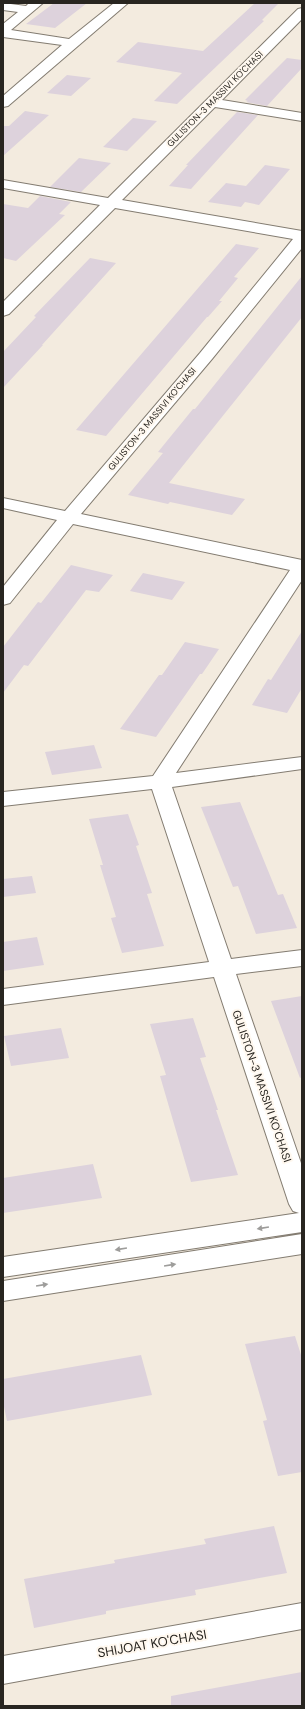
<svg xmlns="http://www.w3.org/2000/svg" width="305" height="1709" font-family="'DM Sans',sans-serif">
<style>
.building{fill:#ddd2dc}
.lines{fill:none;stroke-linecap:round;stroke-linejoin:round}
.minor-casing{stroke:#837c71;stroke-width:2}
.minor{fill:#fff;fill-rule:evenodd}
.oneway{fill:#9e9d9b}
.labels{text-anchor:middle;stroke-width:4;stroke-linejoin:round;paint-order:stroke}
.far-street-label{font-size:9px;fill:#282520;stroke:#fff8ef}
.street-label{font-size:11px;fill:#282520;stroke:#fff8ef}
.near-street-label{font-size:13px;fill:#282520;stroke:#fff8ef}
</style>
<rect width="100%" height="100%" fill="#f3ebdf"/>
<path class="building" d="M54,3H87L55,28L26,24Z
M255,3H279L262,20L264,21L177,104L154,101L182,73L116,62L138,42L203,51Z
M287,58L302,60V68L267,106L246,102L248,101L245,100Z
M67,75L91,78L71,96L47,93Z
M25,111L49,115L3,156V126H9Z
M237,112L258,115L191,189L169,186L188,165H186Z
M133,118L157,121L127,151L103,147Z
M79,158L111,163L81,192L50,187Z
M265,165L290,169L259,205L245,202L241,207L208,202L226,183L246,186Z
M40,196L71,202L59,214L65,215L16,261L3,258V204L28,208Z
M236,244L259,248L234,277L238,278L219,301H222L208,317H207L106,436L76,430Z
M90,258L116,263L42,345H43L3,388V352L36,317L34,316Z
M302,276V317L169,483L245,499L232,515L170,502L168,504L128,495L163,453L158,452L193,409H195Z
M71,565L113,575L99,592L86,590L28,666L24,665L3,693V647L38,602L41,603Z
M143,573L185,582L172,600L130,591Z
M302,631V688L287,713L252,705L268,679L271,680Z
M185,642L219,649L202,674H200L156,737L120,729L159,675H162Z
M94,745L102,768L52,775L45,752Z
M240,802L278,895L283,894L297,928L256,934L238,886L233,887L201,807Z
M128,814L139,845L136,846L152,893L147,894L164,946L122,953L111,918L116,917L100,865H103L89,819Z
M32,876L36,893L3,897V879Z
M37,937L44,965L3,971V942Z
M302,996V1077L300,1078L271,1001Z
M193,1018L206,1057L200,1058L218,1110H216L238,1175L191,1182L160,1076L166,1075L150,1024Z
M61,1028L69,1058L11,1066L4,1036Z
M93,1164L102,1198L3,1213V1178Z
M295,1336L302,1358V1472L278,1476L263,1421L267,1420L245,1344Z
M141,1355L152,1395L7,1421L3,1402V1379Z
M274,1526L287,1573L195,1590L196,1595L106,1611V1614L34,1628L24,1579L115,1563L114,1560L206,1544L204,1539Z
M302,1672V1706H171V1696Z"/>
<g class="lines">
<g class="minor-casing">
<path id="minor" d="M3,3L26,6L29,3H43L11,30L69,39L114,3H128L8,106L3,107V96L62,45L3,37V24L18,12L3,10Z
M302,8V19L222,100L302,113V121L215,107L122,200L302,231V248L212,359L81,514L302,560V580L176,773L302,757V769L172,787L231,959L302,950V966L236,974L302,1166V1232L3,1277V1257L299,1213L293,1211L289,1204L214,977L3,1005V989L209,962L152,789L3,806V792L153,776L290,570L73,524L10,603L3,605V587L57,520L3,508V498L65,511L200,353L293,239L115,208L9,314L3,316V302L100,205L3,188V180L108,198L298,9Z
M302,1234V1254L3,1301V1281Z
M302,1603V1629L3,1684V1656Z"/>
</g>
<use href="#minor" class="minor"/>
</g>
<defs><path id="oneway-solid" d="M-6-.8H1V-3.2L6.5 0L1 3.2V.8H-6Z"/></defs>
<g class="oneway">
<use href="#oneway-solid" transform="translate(263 1228) rotate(171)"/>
<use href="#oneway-solid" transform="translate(121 1249) rotate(171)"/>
<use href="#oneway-solid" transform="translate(170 1265) rotate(-9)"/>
<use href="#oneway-solid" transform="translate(42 1285) rotate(-9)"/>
</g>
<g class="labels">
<g class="far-street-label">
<text transform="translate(215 99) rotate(-45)" y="3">GULISTON-3 MASSIVI KO'CHASI</text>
<text transform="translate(152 419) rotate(-50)" y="3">GULISTON-3 MASSIVI KO'CHASI</text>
</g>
<g class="street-label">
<text transform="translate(262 1086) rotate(71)" y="4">GULISTON-3 MASSIVI KO'CHASI</text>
</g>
<g class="near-street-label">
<text transform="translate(152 1643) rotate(-10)" y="5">SHIJOAT KO'CHASI</text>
</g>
</g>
<rect width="305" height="1709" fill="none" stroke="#282520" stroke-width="8"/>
</svg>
